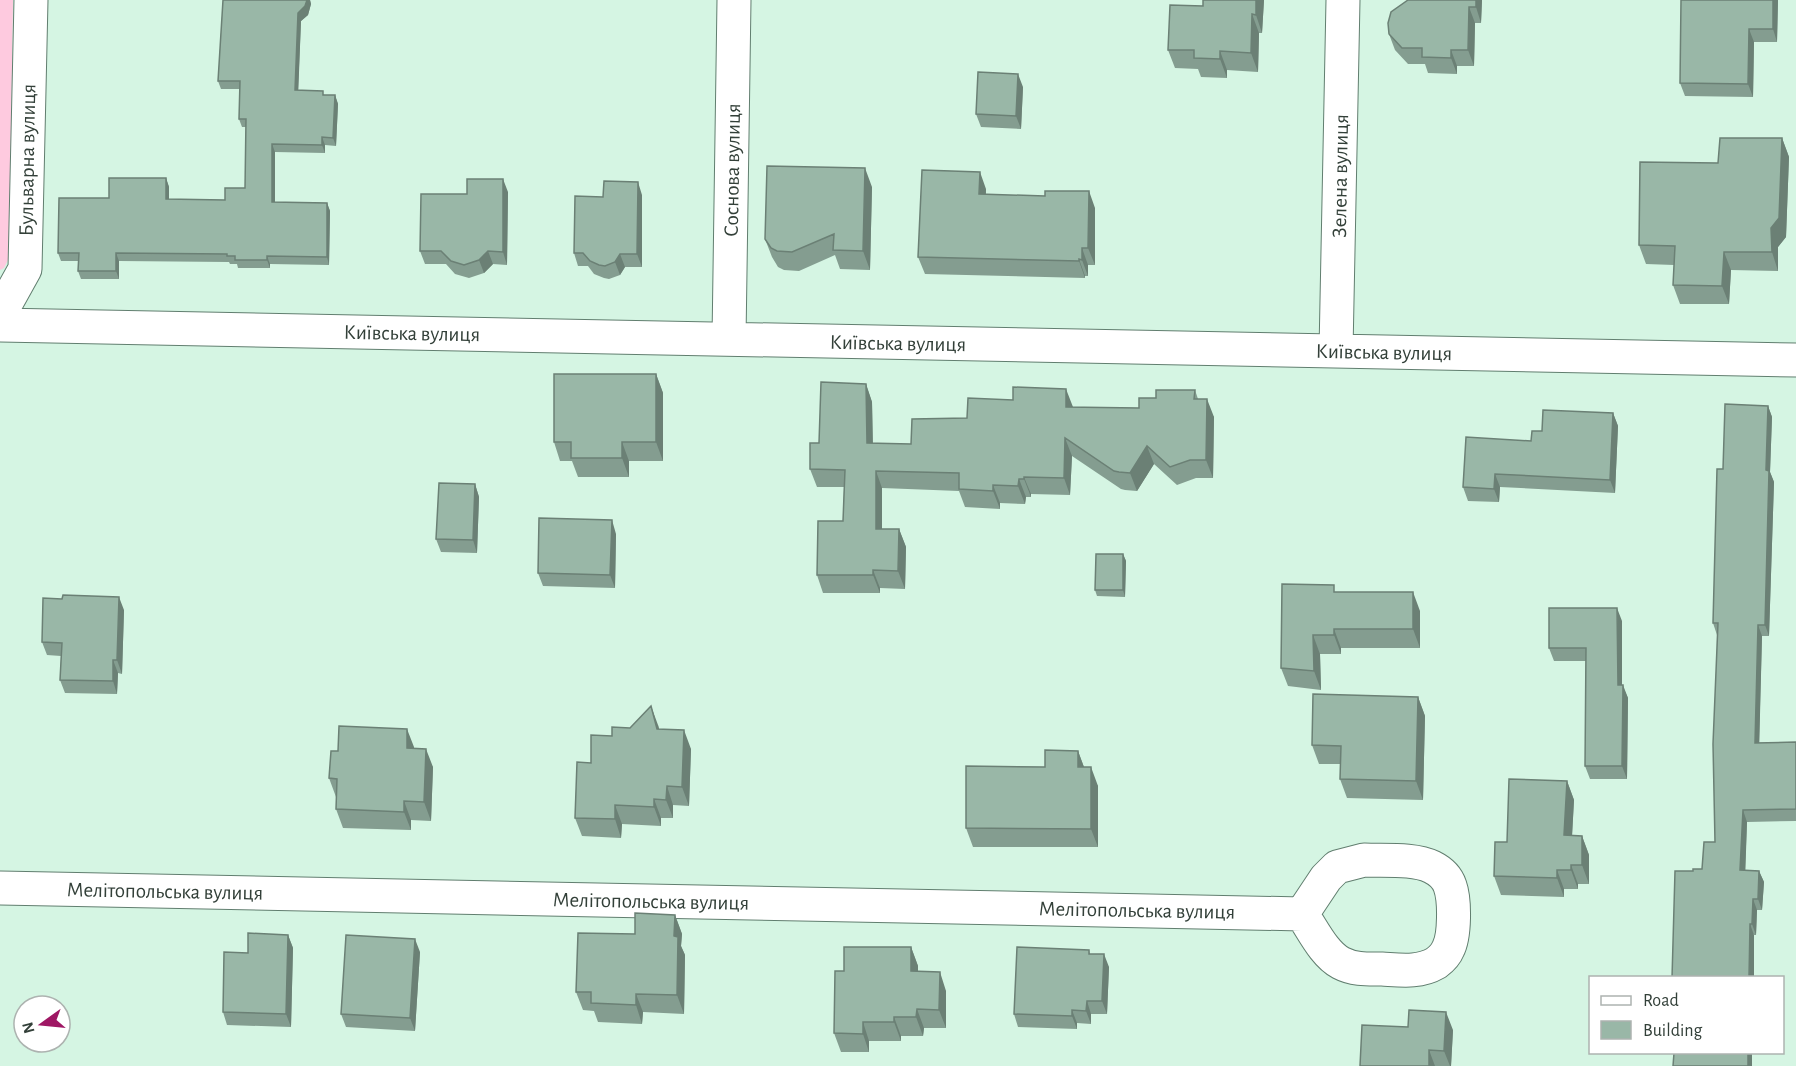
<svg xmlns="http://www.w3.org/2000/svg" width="1796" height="1066" font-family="'Alegreya Sans',sans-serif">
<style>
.green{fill:#fecadf}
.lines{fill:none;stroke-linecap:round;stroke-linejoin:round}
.minor-casing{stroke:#617e6f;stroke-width:35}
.minor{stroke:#fff;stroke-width:33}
.wall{fill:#849d90}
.shaded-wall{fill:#6b8075}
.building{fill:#99b7a7;stroke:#6b8075;stroke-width:1.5}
.labels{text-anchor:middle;stroke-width:4.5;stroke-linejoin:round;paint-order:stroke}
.street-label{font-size:21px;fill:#334039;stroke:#fff}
</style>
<rect width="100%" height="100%" fill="#d5f5e3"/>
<path class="green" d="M0,0H13L9,258L4,268L0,270Z"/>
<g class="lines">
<g class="minor-casing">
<path id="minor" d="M0,314L25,269L31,0
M0,325L1796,360
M729,339L734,0
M1336,351L1343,0
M1364,860C1384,861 1414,858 1432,867C1440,871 1447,877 1450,886C1455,900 1455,936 1448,949C1446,954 1440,960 1436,963C1419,973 1400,970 1382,969C1369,969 1354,970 1341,963C1324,954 1313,930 1302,914L1326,878L1337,867Z
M0,888L1302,914"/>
</g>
<use href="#minor" class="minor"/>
</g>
<path class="wall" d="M223,0H310L311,4L308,15L301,21L298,90L325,95H335L338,104L336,146L325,145V153L275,152V202L327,203L330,211L329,265L270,264V268H238L237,264H230L229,262L119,261V279H81L78,271V261H61L58,253L109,198L166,178L169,187V199L225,200L245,188L246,127H242L239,119L240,89H221L218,81Z
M1203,0H1264L1262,33H1259L1258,72L1227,70V78L1201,77L1198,69L1175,68L1168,50L1203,6Z
M1482,0L1481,23H1475L1474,66H1457V74L1428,73L1425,64H1408L1395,50L1389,34Z
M1778,0L1777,42H1754L1753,97L1685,96L1680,83Z
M1023,87L1021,129L981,127L976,114Z
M1782,138L1789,157L1786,237L1778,247V271L1731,270L1729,304H1680L1673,285L1674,265L1646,264L1639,245L1718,163Z
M872,187L870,270L840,269L835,255L799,271L784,270L778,267L772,257L765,239Z
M986,189V194L1095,208V265H1088V276H1085V278L925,274L918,257Z
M508,192L507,265L493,264L484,273L469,278L455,274L446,264H425L420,251Z
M642,195V267H625L620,275L609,279L604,278L594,274L588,266H578L574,253L603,197Z
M656,374L663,393V461H629V477H578L572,461H560L554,442Z
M866,384L872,402L873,443L911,444L967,418L1073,407L1139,408L1156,398L1195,390L1198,399L1214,417L1213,478H1196L1177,485L1154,464L1137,491L1125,490L1121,489L1072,456L1070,495L1031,494V497H1026L1025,504L1000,503V509L965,507L959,491L882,488V529H899L906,547L905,589L880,588V593H823L817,575L843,521L844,487H817L810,469L819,443Z
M1768,406L1772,417L1770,472L1774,482L1769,636H1762L1759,743L1796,742V821L1747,822L1745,870L1759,871L1764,882L1762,910H1757L1756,935H1754L1693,871L1702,869L1715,842L1717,635L1713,623L1723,469Z
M1613,413L1618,426L1615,493L1500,487L1499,502L1468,501L1463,487L1531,441L1542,431Z
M475,484L479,497L477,553L441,552L436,539Z
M616,534L615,588L543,586L538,573Z
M1123,554L1126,561L1125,597L1097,596L1095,590Z
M1336,592L1420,611V648H1341V654H1320L1321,690L1288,686L1281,668Z
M124,610L122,674L118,673L117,694L65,693L60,680L61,656L47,655L42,642Z
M1622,621V685L1628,698L1627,779H1590L1585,766L1586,661H1554L1549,648Z
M1418,697L1425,716L1423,800L1347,798L1340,779V764H1319L1312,745Z
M658,725L659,729L691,749L689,806L673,805V818H661V826L622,824L621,838L582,836L575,818L591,763L612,736Z
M414,748L433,767L431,821L411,820V830L343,828L336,809V797L329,778L338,751Z
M1078,751L1084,767L1098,786V847H973L966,828L1045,767Z
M1567,781L1574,800L1572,836H1582L1589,855V884H1578V889H1564V897L1501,895L1494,876L1507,842Z
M675,915L682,934L681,946L685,955L684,1014L643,1012L642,1024L598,1022L594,1011L583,1010L576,992L635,934Z
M288,935L293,948L291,1027L227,1025L223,1012Z
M911,947L918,966V972L946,991V1028H924L923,1036H901V1041H869V1052H841L834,1033L844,971Z
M1089,950L1090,954L1109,967L1107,1014H1091V1024L1077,1023V1029L1018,1027L1014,1014Z
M420,952L415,1031L346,1027L341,1014Z
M1453,1030L1451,1066H1360Z"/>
<path class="shaded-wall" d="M307,0H310L311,4L308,15L301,21L298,98L295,90L298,13Z
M1256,0H1264L1262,33L1256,15Z
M1476,0H1482L1481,23L1476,7Z
M1773,0H1778L1777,42L1773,29Z
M1469,7L1475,23L1474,66L1468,50Z
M1252,14L1259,33L1258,72L1251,53Z
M1749,29L1754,42L1753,97L1748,84Z
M1451,50L1457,66V74L1451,58Z
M1220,51L1227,70V78L1220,59Z
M1018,74L1023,87L1021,129L1016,116Z
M335,95L338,104L336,146L333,138Z
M322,137L325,145V153L322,145Z
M1782,138L1789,157L1786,237L1778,247V271L1772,252L1771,228Z
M272,144L275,152V210L272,202Z
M865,168L872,187L870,270L863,251Z
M980,172L986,189L985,210L979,194Z
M166,178L169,187V207L166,199Z
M503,179L508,192L507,265L503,252Z
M638,182L642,195V267L637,254Z
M1089,191L1095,208V265L1088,248Z
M327,203L330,211L329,265L327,257Z
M1082,248L1088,265V276L1082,260Z
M488,251L493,264L484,273L479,260Z
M1724,252L1731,270L1729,304L1722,286Z
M116,253L119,261V279L116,271Z
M620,254L625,267L620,275L615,262Z
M267,256L270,264V268L267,260Z
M1079,259L1085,276V278L1079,261Z
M656,374L663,393V461L656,442Z
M866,384L872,402L873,461L867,443Z
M1066,389L1073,407L1072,425L1066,407Z
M1207,399L1214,417L1213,478L1206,460Z
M1768,406L1772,417L1770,472L1774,482L1769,636L1765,625L1766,470Z
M1613,413L1618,426L1615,493L1610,480Z
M1065,438L1072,456L1070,495L1064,478Z
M622,442L629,461V477L622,458Z
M1147,446L1154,464L1137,491L1130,473Z
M876,471L882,488V547L876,529Z
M1495,474L1500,487L1499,502L1494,489Z
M1024,477L1031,494V497L1024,479Z
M1019,479L1026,497L1025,504L1018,486Z
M475,484L479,497L477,553L473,540Z
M993,485L1000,503V509L993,491Z
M612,520L616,534L615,588L610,575Z
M899,529L906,547L905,589L898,571Z
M1123,554L1126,561L1125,597L1123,590Z
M873,570L880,588V593L873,575Z
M1413,592L1420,611V648L1413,629Z
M119,597L124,610L122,674L117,660Z
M1617,608L1622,621V698L1618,685Z
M1758,625L1762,636L1759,754L1755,743Z
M1334,629L1341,648V654L1334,635Z
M1313,635L1320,654L1321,690L1314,671Z
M113,660L118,673L117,694L113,681Z
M1623,685L1628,698L1627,779L1622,766Z
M1418,697L1425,716L1423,800L1416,781Z
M651,706L658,725L664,747L657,729Z
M407,729L414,747V767L407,748Z
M684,730L691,749L689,806L682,787Z
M426,749L433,767L431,821L424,802Z
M1078,751L1085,770L1078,767Z
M1091,767L1098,786V847L1091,829Z
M1567,781L1574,800L1571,854L1564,835Z
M667,786L673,805V818L666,800Z
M654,799L661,818V826L654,807Z
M404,801L411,820V830L404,812Z
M615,805L622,824L621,838L615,819Z
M1743,810L1747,822L1745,881L1740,870Z
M1582,836L1589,855V884L1582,865Z
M1571,865L1578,884V889L1571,870Z
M1557,870L1564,889V897L1557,878Z
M1759,871L1764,882L1762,910L1758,899Z
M1753,899L1757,910L1756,935L1752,924Z
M675,915L682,934L681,946L685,955L684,1014L677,995L674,936Z
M1750,924L1754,935V978H1749Z
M288,935L293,948L291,1027L286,1014Z
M415,939L420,952L415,1031L410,1018Z
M911,947L918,966V990L911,971Z
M1104,954L1109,967L1107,1014L1102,1001Z
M940,972L946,991V1028L939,1010Z
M636,994L643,1012L642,1024L636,1005Z
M1087,1001L1091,1014V1024L1086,1011Z
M917,1009L924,1028L923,1036L916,1017Z
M1072,1010L1077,1023V1029L1072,1016Z
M1446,1012L1453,1030L1451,1066H1450L1444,1051Z
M894,1017L901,1036V1041L894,1022Z
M863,1022L869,1041V1052L863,1034Z
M1429,1050L1435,1066H1429Z
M1748,1053H1752V1066H1748Z"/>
<path class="building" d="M223,0H307L305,6L298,13L295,90L323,91V95H335L333,138L322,137V145L272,144V202L327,203V257L267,256V260H235V256H227V254L116,253V271H78L79,253H58L59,198H109V178H166V199L225,200V188H245L246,119H239L240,81H218Z
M1203,0H1256V15L1252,14L1251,53L1220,51V59L1194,58V50H1168L1170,5L1203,6Z
M1408,0H1476V7H1469L1468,50H1451V58L1422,57V48H1402L1389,34L1388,23L1391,12Z
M1681,0H1773V29H1749L1748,84L1680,83Z
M978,72L1018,74L1016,116L976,114Z
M1720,138H1782L1779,218L1771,228L1772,252H1724L1722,286L1673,285L1675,246L1639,245L1640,162L1718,163Z
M767,166L865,168L863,251L833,250L834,234L792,252L777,251L771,248L765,239Z
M922,170L980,172L979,194L1045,196V191H1089L1088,248H1082V260L1079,259V261L918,257Z
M467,179H503V252L488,251L479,260L464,265L451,261L441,251H420L421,194H467Z
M604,181L638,182L637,254H620L615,262L605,266L599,265L590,261L583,253H574L575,196L603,197Z
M554,374H656V442H622V458H571V442H554Z
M821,382L866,384L867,443L911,444L912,419L967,418L968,398L1013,400V387L1066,389V407L1139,408V398H1156V390H1195L1194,399H1207L1206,460H1190L1170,467L1147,446L1130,473L1119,472L1114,471L1065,438L1064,478L1024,477V479H1019L1018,486L993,485V491L959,489V473L876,471V529H899L898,571L873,570V575H817L818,521H843L845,470L810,469V443H819Z
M1725,404L1768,406L1766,470L1769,471L1765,625H1758L1755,743L1796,742V809L1743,810L1740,870L1759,871L1758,899H1753L1752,924H1750L1749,978H1672L1675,871H1693V869H1702L1704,842H1715L1713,744L1718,623H1713L1717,469H1723Z
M1543,410L1613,413L1610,480L1495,474L1494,489L1463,487L1466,437L1531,441L1532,431H1542Z
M439,483L475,484L473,540L436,539Z
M539,518L612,520L610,575L538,573Z
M1096,554H1123V590H1095Z
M1282,584L1334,585V592H1413V629H1334V635H1313L1314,671L1281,668Z
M63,595L119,597L117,660H113V681L60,680L62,643L42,642L43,598L62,599Z
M1549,608H1617L1618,685H1623L1622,766H1585L1586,648H1549Z
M1313,694L1418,697L1416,781L1340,779L1341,746L1312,745Z
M651,706L657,729L684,730L682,787L667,786L666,800L654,799V807L615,805V819L575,818L577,762L591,763V735L612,736V727L630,728Z
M339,726L407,729V748L426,749L424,802L404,801V812L336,809L337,779L329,778L331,751H338Z
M1045,750L1078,751V767H1091V829L966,828V766L1045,767Z
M1509,779L1567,781L1564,835L1582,836V865H1571V870H1557V878L1494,876L1495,842H1507Z
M635,913L675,915L674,936L678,937L677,995L636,994V1005L591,1003V992H576L578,933L635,934Z
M248,933L288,935L286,1014L223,1012L224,952L248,953Z
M346,935L415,939L410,1018L341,1014Z
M844,947H911V971L940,972L939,1010L917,1009L916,1017H894V1022H863V1034L834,1033L835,971H844Z
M1017,947L1089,950V954H1104L1102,1001H1087L1086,1011L1072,1010V1016L1014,1014Z
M1409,1010L1446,1012L1444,1051L1429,1050V1066H1360L1362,1025L1408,1027Z
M1674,1053H1748V1066H1673Z"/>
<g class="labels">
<g class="street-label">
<text transform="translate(27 160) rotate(-89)" y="7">Бульварна вулиця</text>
<text transform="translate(732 170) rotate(-89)" y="7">Соснова вулиця</text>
<text transform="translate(1340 176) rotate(-89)" y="7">Зелена вулиця</text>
<text transform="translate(412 333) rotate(1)" y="7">Київська вулиця</text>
<text transform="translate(898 343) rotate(1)" y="7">Київська вулиця</text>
<text transform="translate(1384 352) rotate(1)" y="7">Київська вулиця</text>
<text transform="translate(165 891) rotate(1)" y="7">Мелітопольська вулиця</text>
<text transform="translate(651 901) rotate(1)" y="7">Мелітопольська вулиця</text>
<text transform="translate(1137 910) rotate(1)" y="7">Мелітопольська вулиця</text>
</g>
</g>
<rect x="1589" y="976" width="195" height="78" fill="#ffffff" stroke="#adb3b0" stroke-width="1.5"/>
<rect x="1601" y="996" width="30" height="9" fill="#ffffff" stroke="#adb3b0" stroke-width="1.5"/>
<text x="1643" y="1006" font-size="18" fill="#334039">Road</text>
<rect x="1601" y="1021" width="30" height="18" fill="#99b7a7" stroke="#adb3b0" stroke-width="1.5"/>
<text x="1643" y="1036" font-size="18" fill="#334039">Building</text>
<g transform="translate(42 1024) rotate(255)"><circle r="28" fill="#ffffff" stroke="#adb3b0" stroke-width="1.5"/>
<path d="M0-4.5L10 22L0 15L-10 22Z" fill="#9f1764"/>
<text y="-9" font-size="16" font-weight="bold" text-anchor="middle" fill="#334039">N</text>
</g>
</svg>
